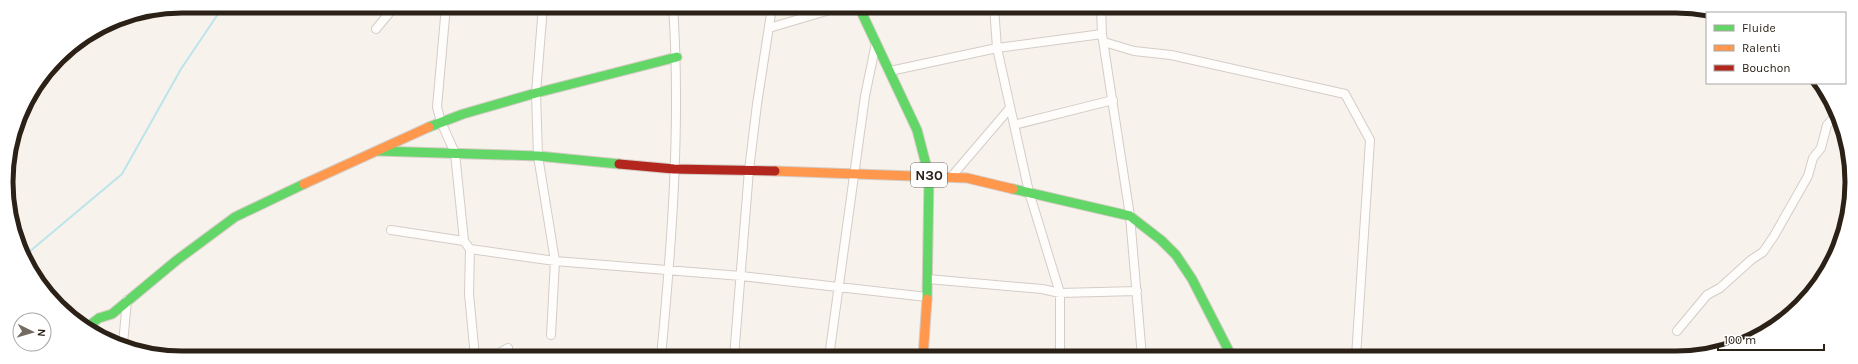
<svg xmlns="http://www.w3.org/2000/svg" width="1858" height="364" font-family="Karla,sans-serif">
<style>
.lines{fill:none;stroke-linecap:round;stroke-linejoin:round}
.stream{stroke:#bbe5ea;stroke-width:2}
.street-casing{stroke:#d5ccc5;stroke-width:10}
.fast-casing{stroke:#d5ccc5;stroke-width:11}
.slow-casing{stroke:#d5ccc5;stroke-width:11}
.jam-casing{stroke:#d5ccc5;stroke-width:11}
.street{stroke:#fefdfc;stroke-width:8}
.fast{stroke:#63d668;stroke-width:9}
.slow{stroke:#ff974d;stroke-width:9}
.jam{stroke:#b3261e;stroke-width:9}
.labels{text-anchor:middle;stroke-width:3.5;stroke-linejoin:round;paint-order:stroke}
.shield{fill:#fff;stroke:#6b645d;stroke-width:1}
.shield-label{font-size:14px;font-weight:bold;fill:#2b2117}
.rim{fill:none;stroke:#2b2117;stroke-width:5}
</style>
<rect width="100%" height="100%" fill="#f8f2ed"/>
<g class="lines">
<path class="stream" d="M24,254L29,252L122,174L181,69L220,11L227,6"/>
<g class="street-casing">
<path id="street" d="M446,6L437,107L441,122L455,153L464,241
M543,6L536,93L538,156L555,261L551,335
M994,7L997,48L1029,192L1060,293V357
M1101,7L1102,34L1130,216L1142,357
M769,28L840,7
M376,29L395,6
M1104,42L1134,51L1171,55L1345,94L1370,140L1356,357
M890,71L997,48L1102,34
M1014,125L1113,100
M952,176L1010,108
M391,230L464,241L470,249L555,261L741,276L927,297
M470,249L469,294L475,357
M928,279L1042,289L1060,293L1137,291
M1677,331L1707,295L1720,288L1751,260L1763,252L1774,236L1808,176L1813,158L1821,148L1827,125L1836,115
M123,344L127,300
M492,357L508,348
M661,357C672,241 681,123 673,6
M734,357L749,170L757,104L772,7
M829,357L865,96L876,43"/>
</g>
<g class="fast-casing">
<path id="fast" d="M859,7L917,130L929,176L927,299
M429,127L463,114L536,93L677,57
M378,151L538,156L619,164
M1013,189L1130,216L1161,240L1176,255L1192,279L1232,357
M86,328L99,318L112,314L177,260L235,217L304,184"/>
</g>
<g class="slow-casing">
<path id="slow" d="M775,171L967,178L1013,189
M304,184L429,127
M923,357L927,299"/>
</g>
<g class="jam-casing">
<path id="jam" d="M619,164L674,169L775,171"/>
</g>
<use href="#street" class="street"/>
<use href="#fast" class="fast"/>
<use href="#slow" class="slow"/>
<use href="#jam" class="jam"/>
</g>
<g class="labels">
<rect class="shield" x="911" y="163" width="36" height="24" rx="3"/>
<g class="shield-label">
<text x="929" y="180">N30</text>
</g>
</g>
<path d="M0 0H1858V364H0ZM182 13H1676A169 169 0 0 1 1845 182V182A169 169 0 0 1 1676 351H182A169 169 0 0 1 13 182V182A169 169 0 0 1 182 13Z" fill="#fff" fill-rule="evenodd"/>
<path class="rim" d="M182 13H1676A169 169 0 0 1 1845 182V182A169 169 0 0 1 1676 351H182A169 169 0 0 1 13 182V182A169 169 0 0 1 182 13Z"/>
<rect x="1706" y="12" width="140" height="72" fill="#ffffff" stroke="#aaa6a2"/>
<rect x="1714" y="25" width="20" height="6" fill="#63d668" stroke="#aaa6a2"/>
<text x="1742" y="32" font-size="12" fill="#2b2117">Fluide</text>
<rect x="1714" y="45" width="20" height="6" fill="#ff974d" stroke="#aaa6a2"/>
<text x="1742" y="52" font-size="12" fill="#2b2117">Ralenti</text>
<rect x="1714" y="65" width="20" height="6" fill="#b3261e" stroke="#aaa6a2"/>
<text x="1742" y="72" font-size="12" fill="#2b2117">Bouchon</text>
<g transform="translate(32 332) rotate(95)"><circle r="19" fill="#ffffff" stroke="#aaa6a2"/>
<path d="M0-3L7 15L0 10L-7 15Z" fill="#736a62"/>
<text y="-6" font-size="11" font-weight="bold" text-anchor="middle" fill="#2b2117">N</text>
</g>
<path d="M1718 344v6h106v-6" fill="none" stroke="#2b2117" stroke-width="2"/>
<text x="1724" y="344" font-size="12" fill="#2b2117" stroke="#ffffff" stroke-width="3" paint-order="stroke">100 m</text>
</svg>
